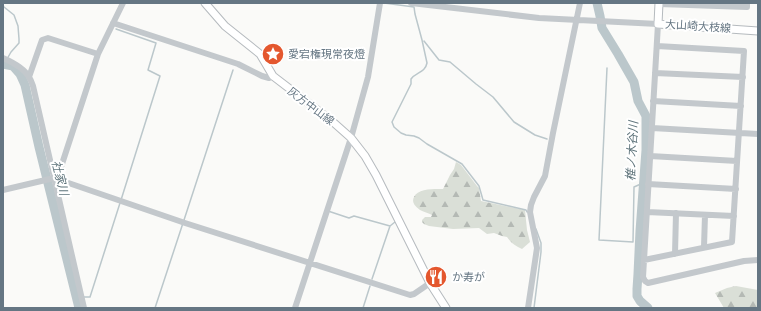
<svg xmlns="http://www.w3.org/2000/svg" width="761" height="311" font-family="'Open Sans','Noto Sans JP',sans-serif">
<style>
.forest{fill:url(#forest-firs)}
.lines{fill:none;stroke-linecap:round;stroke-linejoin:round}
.stream{stroke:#bbc7cb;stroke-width:1.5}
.river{stroke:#bbc7cb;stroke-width:9}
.major-casing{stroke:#b5babe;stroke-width:9}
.minor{stroke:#c3c8cc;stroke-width:6}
.major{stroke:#fff;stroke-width:7}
.labels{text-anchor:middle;stroke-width:4;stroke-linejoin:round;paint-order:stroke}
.street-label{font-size:11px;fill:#657683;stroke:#fff}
.poi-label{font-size:11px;fill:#657683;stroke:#fff;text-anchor:start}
.water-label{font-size:12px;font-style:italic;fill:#60757c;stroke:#fff}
</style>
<defs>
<pattern id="forest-firs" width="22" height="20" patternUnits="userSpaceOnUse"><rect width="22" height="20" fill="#dadfd7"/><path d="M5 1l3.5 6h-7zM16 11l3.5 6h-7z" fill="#b4b9b4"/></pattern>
</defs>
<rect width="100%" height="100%" fill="#fafaf8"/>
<path class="forest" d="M456,162L461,165L477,186L479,188L481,201L525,210L527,230L530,242L522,249C516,246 511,243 507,237L502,236L494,233L487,234L479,228L453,229L429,226L424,224L422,222V220L425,217H431L432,215C429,213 423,212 420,210C416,207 411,203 414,197C418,188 435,189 443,189L450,175L454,169Z
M736,286L758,290V308H724L715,293L727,288Z"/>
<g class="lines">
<path class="stream" d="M384,3L414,7L415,14L422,40L427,63C425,73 416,72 411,79V84L392,122L394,127L401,133L406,135L414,136L419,138L427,144L462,164L479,186L483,200L526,210L527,212
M3,5L4,7L14,15L18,26L19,39V43L11,52L7,59
M116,29L156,43L148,70L160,76L121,200
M424,41L439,60L450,62L476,84L493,97L514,122L535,135L547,139
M607,68L599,240L633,242L634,187L643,183
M328,211L349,218L354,216L390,226
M184,220L233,70
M372,279L390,226L395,222
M84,297H90L120,203
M155,308L183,223
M363,308L370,286
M534,308L541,252V243L536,229"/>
<path class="river" d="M597,3L600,16L602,28L618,54L634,82L638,101L646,116V150L640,231L638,274L637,289V296L640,301L648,308
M3,64L13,66L20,74L25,85L39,147L79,308"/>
<g class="major-casing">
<path id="major" d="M205,3L225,26L260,54L273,76L333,122L351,138L365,156L376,175L430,283L446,308
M659,3L658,24L758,31"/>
</g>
<path class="minor" d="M411,3L539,18L658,24L643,277L645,281L648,283L744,261L758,260
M659,4L747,7V3
M113,23L238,64L262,76L269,78L273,76
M3,58C12,62 24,68 29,77C31,80 32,83 33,86L84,308
M655,73L743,77
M29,77L42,40L48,38L98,54
M653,101L741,106
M652,128L758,134
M650,156L737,161
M54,178L61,167L98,54L123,3
M648,184L736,189
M3,190L54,178L185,223L410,295L414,294L430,283
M647,212L734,216
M704,247L705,215
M675,254L676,213
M644,260L732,242L744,51L657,46
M295,308L351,138L368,77L380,3
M528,308L537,248L530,212L531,205L534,197L545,176L553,133L580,3"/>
<use href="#major" class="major"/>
</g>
<defs>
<g id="sight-disc" transform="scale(1.15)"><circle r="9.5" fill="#e4572e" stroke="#fff"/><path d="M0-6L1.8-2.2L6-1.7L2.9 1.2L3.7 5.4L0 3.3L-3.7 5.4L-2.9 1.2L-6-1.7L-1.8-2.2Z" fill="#fff"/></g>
<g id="restaurant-disc" transform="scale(1.15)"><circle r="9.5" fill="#e4572e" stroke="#fff"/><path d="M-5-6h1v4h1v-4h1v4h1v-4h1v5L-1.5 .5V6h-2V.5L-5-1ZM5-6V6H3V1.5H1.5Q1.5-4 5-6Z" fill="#fff"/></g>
</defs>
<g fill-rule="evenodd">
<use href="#sight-disc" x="273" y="54"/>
<use href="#restaurant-disc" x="436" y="277"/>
</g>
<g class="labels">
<g class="street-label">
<text transform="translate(698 26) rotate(4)" y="4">大山崎大枝線</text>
<text transform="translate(311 106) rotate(37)" y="4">灰方中山線</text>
</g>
<g class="poi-label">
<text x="288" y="58">愛宕権現常夜燈</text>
<text x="452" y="281">か寿が</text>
</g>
<g class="water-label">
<text transform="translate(632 151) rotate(-87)" y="4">椎ノ木谷川</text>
<text transform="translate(60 178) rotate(76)" y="4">社家川</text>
</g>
</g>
<rect width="761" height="311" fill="none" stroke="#657683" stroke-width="8"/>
</svg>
